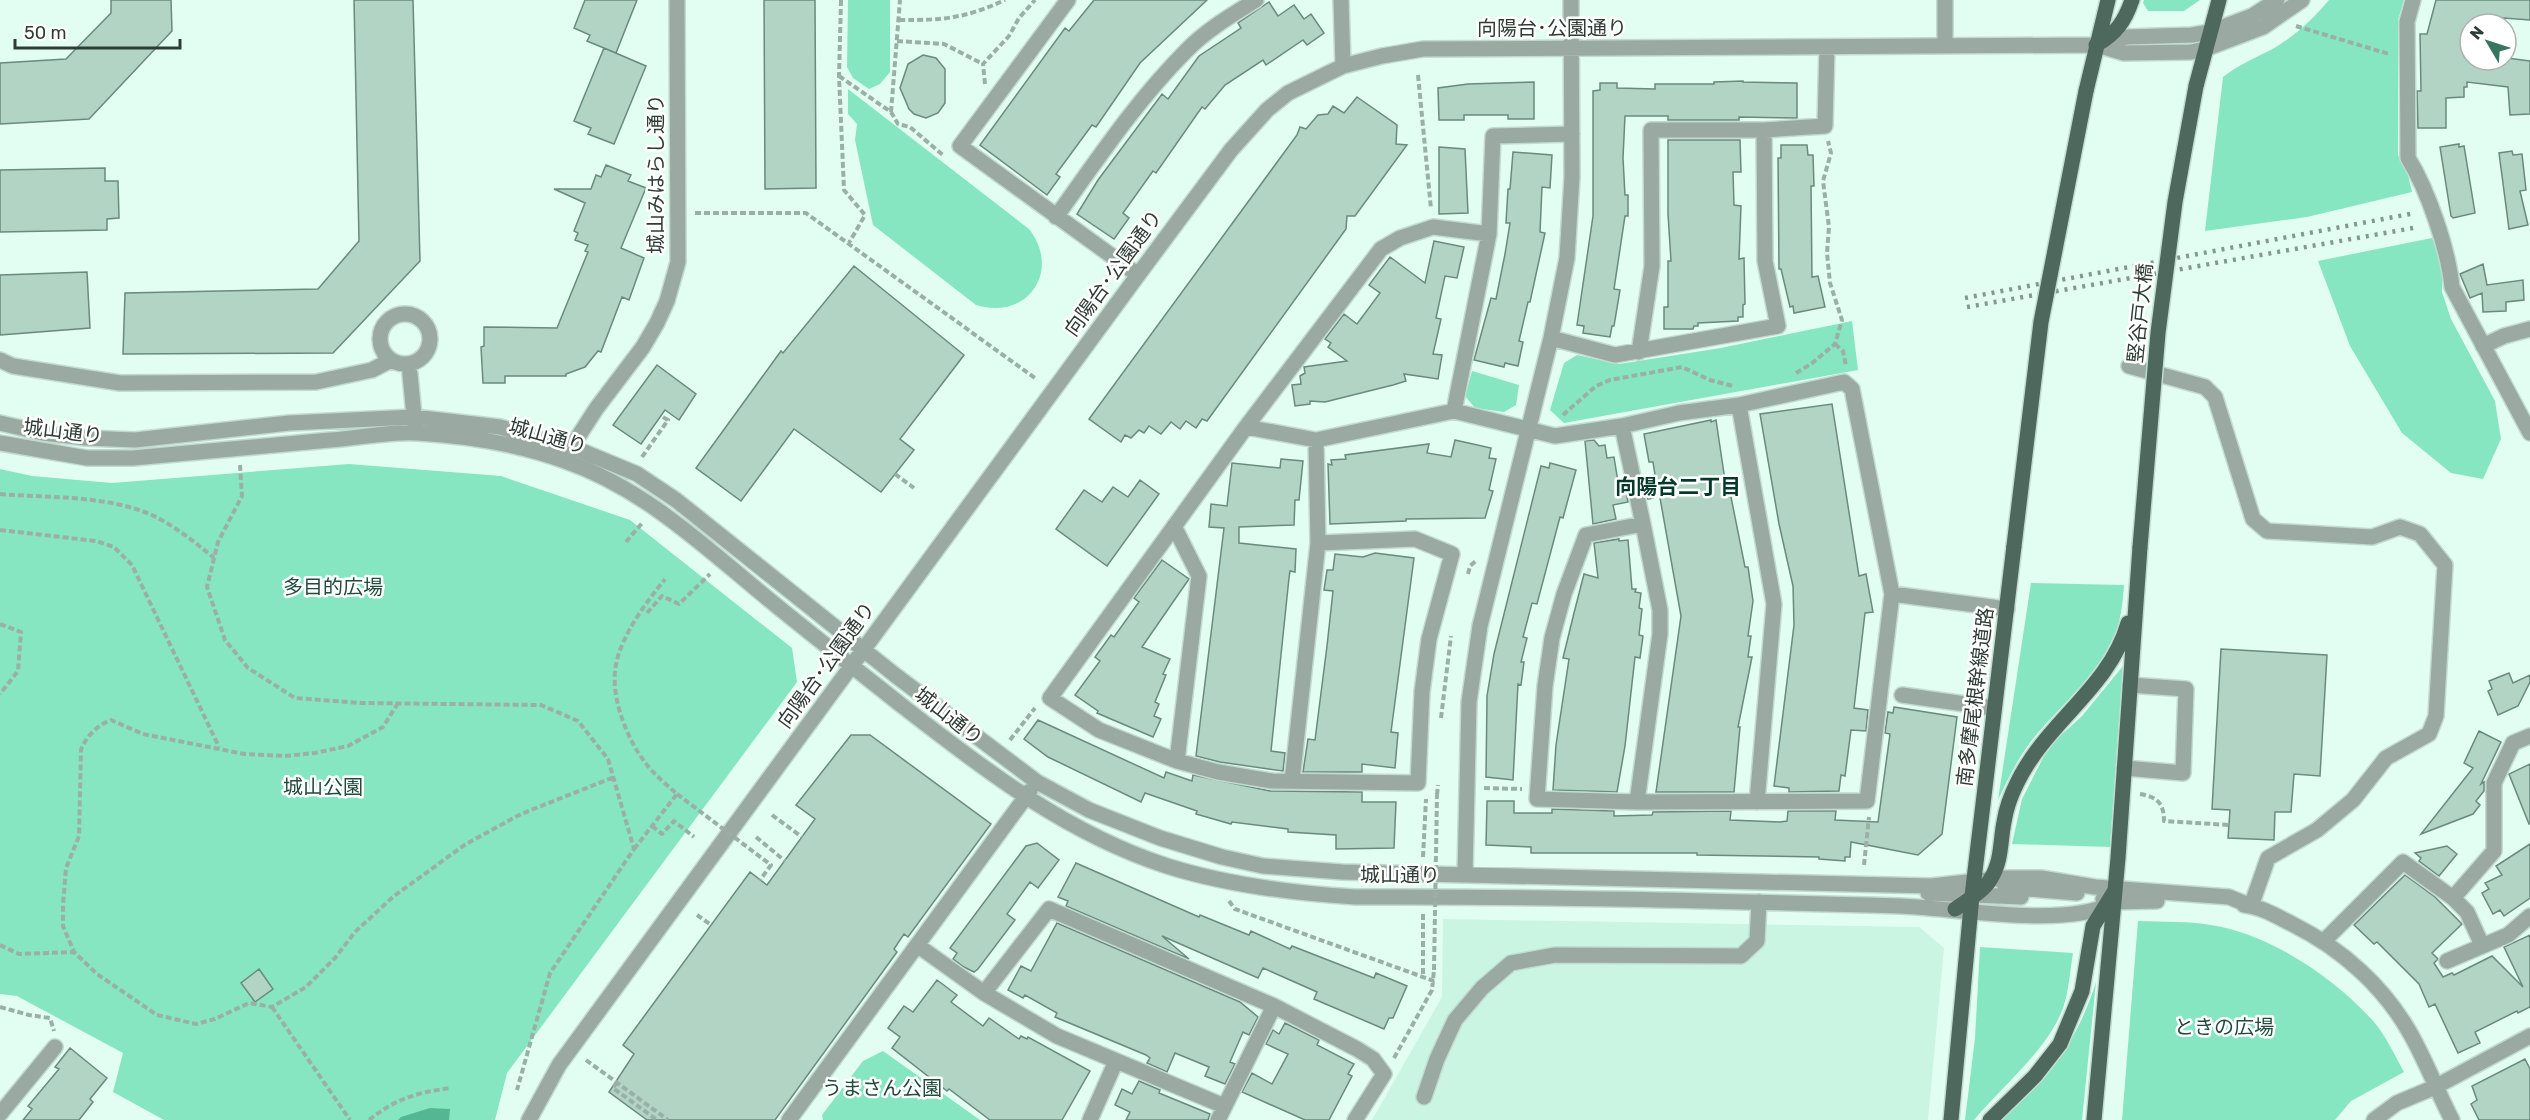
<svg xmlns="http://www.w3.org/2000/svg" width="2530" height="1120" font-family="Rubik,'Noto Sans JP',sans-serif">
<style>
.built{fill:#c9f5e2}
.green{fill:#86e6c1}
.water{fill:#54b693}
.building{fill:#b1d4c5;stroke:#6a8a7d;stroke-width:1.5}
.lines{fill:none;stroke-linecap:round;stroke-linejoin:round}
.minor-casing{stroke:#c2dbd0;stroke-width:18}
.major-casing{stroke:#c2dbd0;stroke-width:18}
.path{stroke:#9ab0a7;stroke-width:4;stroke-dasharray:6 3;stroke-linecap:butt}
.minor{stroke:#9aa9a2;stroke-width:15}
.major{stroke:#4e685d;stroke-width:15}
.rail{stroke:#849890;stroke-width:4.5;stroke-dasharray:3 6;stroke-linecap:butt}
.major-bridge-casing{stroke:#c2dbd0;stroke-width:18;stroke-linecap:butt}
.path-bridge{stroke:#9ab0a7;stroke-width:4;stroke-dasharray:6 3;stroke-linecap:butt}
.major-bridge{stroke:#4e685d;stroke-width:15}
.labels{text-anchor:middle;stroke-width:5;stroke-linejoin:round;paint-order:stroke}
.street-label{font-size:20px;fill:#2e3c36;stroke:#fff}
.park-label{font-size:20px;fill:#204a3b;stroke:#fff}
.neighbourhood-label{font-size:21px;font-weight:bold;fill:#053a2a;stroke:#fff}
</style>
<rect width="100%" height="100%" fill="#e2fef2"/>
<path class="built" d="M1443,919L1919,927L1944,948L1928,1120H1372L1442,997Z"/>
<path class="green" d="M848,0H890V72L880,84L869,89L853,78L847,67Z
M2144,0H2200L2184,11H2148L2143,3Z
M2329,0H2404L2398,20V155L2408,175L2412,192L2307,217L2205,231L2223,77C2239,64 2258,57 2276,47C2296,35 2314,18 2329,0Z
M848,89L1029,229C1062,271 1027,321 976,305L873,225L855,140L857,124L848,114Z
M2432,238L2443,261L2442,292L2451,319L2495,401L2501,439L2483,479L2451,473L2402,433L2350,346L2318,261Z
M1852,321L1858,370L1564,423L1550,410L1564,363L1577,355L1619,364L1721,348Z
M1472,371L1519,385L1516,405L1504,412L1475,408L1465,396Z
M349,464L501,476L630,520L792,648L797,682L507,1073L495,1120H164L113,1092L123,1053L17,996L0,994V469L32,476L112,483Z
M2031,583L2124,585C2123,597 2122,610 2119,622C2104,671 2063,702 2032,740C2018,758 2008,779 1998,800Z
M2123,666L2110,847L2012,844L2022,799L2044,756L2058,738L2082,716Z
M2138,921C2162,922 2188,921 2211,925C2270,934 2335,978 2374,1022C2386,1036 2395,1056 2404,1072L2351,1101L2335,1120H2122Z
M1980,947L2073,953C2070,970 2069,991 2063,1008C2047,1051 2003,1085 1974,1120H1965L1975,1038Z
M2096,982L2082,1120H2002C2013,1106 2027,1097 2039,1084C2065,1056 2085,1018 2096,982Z
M883,1051L980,1120H823L822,1115L863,1061Z"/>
<path class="water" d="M430,1108L450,1109L449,1120H398L401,1117Z"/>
<path class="building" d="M111,0H171L172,31L89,119L0,124V63L66,59L111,13Z
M354,0H413L420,261L333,353L123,354L125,293L318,289L359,241Z
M585,0H637L616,53L587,41L590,35L574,28Z
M764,0H815L816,188L765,189Z
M1094,0H1207L1140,63L1096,127L1092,125L1056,174L1060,177L1047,195L980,145L1065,28L1069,31Z
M2436,0H2530V20L2504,18V24H2470V60L2507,58L2530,61V114L2510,115L2508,87L2467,82V87H2464V97L2446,98V128H2418L2417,91H2421L2420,34H2427Z
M1269,2L1278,16L1294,5L1304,19L1311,14L1324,33L1307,45L1303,40L1266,65L1263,60L1225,85L1205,109L1202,107L1156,173L1153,171L1123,213L1129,218L1114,239L1077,214L1098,180L1162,94L1168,99L1199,56L1241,28L1238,23Z
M604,48L646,66L614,144L588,134L591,128L574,121Z
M923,55L936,58L945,69V103L938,113L926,118L914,114L909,109L900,88L908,64Z
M1743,81V82L1797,83V118L1739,117V120H1668V116H1625L1623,158L1625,195H1628V216H1625L1614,289L1620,290L1614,326H1612L1610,337L1583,333L1584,326L1577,325L1593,216V91L1600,90V83H1617V88L1655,89V84H1714V82Z
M1534,82V119H1508V115H1464V120H1439L1438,88L1468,84Z
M1357,97L1397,125L1396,144L1407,145L1355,216H1347L1346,229L1207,421L1202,419L1196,428L1186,421L1180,429L1171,422L1161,434L1149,426L1144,433L1139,430L1131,438L1125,435L1121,442L1089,419L1297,135L1300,127L1306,129L1318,115L1328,114L1333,106L1344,113Z
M1668,140H1740L1741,172H1733L1734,205L1741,206L1739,259L1744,258L1745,304L1743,305V317H1738V321L1698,323V326H1694L1693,329H1664V307H1668V261H1671L1668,214Z
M2459,144V147L2464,146L2475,213L2453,218L2451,216L2440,147Z
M1781,145H1807L1808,155H1813L1814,186H1811L1812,277L1818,276L1825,307L1794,313L1793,306L1790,307L1781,269H1779L1778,158H1781Z
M1439,147L1465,149L1468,213L1439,214Z
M2512,151L2513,155L2522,154L2526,190L2520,191L2528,225L2509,229L2499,153Z
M1513,152L1552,155L1550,188L1542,187L1540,232L1545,233L1530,302H1528L1519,341L1523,342L1518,366L1505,363L1504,367L1474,360L1491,298L1496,299L1505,254L1510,223H1506L1508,189H1510Z
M606,165L631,175L628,181L646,188L621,248L644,258L629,300L622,297L601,352L598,351L585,367L566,374V376H505V383H483L481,347L484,346V327L557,328L588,252L585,251L588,245L575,240L578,233L574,231L585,203L554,189H591L596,175L601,177Z
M105,168V181H118L119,218L107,219V230L0,232V170Z
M1434,241L1464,247L1457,278L1445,276L1436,318L1441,319L1433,354L1442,355L1438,379L1404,374L1406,381L1393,385L1325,402L1310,401V404L1295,406L1292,385L1301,384L1300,376L1305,373L1304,367L1347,361L1328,347L1331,343L1325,339L1344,314L1357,324L1380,293L1369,285L1390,257L1425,283Z
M2483,264L2487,285L2523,280L2524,300L2506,302V311L2483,312L2482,293L2470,298L2460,274Z
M854,266L964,355L900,439L914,450L881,492L794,429L741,501L696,468L781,351L783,353Z
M87,272L90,328L0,335V275Z
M657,365L696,394L679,420L665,410L641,444L613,425Z
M1832,404L1859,576L1866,574L1873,612L1865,613L1854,708L1868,710L1866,731L1851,730L1845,776L1841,775L1839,791L1789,792V788L1774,786L1794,625L1793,586L1779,524L1760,414Z
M1711,420V422L1716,420L1726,487H1729L1745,567H1748L1753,601L1748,636H1751L1748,657H1752L1738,727H1740L1734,792H1656L1681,616L1657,481L1653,498L1648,499L1643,477L1655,475L1653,462H1649L1644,434Z
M1455,440L1491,448L1489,458L1496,459L1489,490L1493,491L1485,518L1406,519V521L1330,524L1328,464L1332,465L1331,460L1346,459L1345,455L1429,444L1427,453L1451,457Z
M1594,440L1599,446L1605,445L1607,458L1614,457L1618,482L1624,481L1628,502L1613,505L1616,519L1593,524L1585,441Z
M1281,459L1303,461L1299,500H1295L1294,525L1239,527V543L1296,549L1295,572L1290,571L1289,578L1271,751L1285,753L1283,771L1220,762L1196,756L1224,528L1209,527L1211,504L1227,506L1232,463L1280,468Z
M1550,463L1576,470L1563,518L1560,517L1537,604L1532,603L1523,637L1527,638L1521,662H1524L1521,685L1518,684L1513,780L1486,777L1487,696L1494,654L1541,466L1549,468Z
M1140,480L1159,494L1107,566L1056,529L1084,490L1102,502L1113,487L1128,497Z
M1619,539V541L1628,540L1632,589H1636L1635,592L1641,593L1639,608L1642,609L1639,635L1643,636L1640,658L1635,657L1625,746L1617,792L1553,790L1556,745L1569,659L1563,658L1574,613L1584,574L1598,578L1594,543Z
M1375,553L1414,558L1391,732L1398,733L1395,768L1362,764V772H1303L1308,739L1315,740L1327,646L1333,591L1324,590L1327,570H1333L1335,554L1363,557Z
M1162,560L1189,579L1142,647L1170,659L1163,674L1166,675L1155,702L1159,704L1154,716L1161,719L1153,737L1097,713L1098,711L1075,695L1100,661L1095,657L1111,635L1114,637L1139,602L1134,598Z
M2221,649L2327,655L2320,776L2294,774L2291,812H2275L2274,840L2228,838L2230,810L2212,809Z
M2509,673L2513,683L2530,675V682L2518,706L2498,715L2488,691L2492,689L2489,681Z
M1894,707L1957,717L1942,834L1918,855L1851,842L1850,857H1845V861L1819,859V857L1697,855V853H1531V847L1486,845L1487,801H1514V813H1552V809L1614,811V816L1652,815L1653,812L1731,811L1730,820L1780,822L1787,821L1788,811H1836L1835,820L1878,822L1890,734L1885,733L1888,712L1893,713Z
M1038,720L1164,778L1166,772L1192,781L1193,775L1270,791L1362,792V802H1396L1394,848L1336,849V835L1288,832V829L1232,822L1231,824L1196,814L1197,811L1145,793L1141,802L1048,757L1024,739Z
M2479,731L2501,742L2481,784L2484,782V791L2476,801L2480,805L2473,814L2421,834L2473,768L2464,763Z
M851,735H870L991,824L908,937L904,934L894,949L897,952L775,1120H647L609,1092L634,1054L623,1045L750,872L767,885L815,819L796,805Z
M2530,764V824H2529L2509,774Z
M1037,843L1059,860L1038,888L1030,882L1007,914L1015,920L978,969L974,972L964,967L953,959L957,953L950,948L1026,846Z
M2530,844V898L2504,916L2500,910L2493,914L2482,893L2489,889L2485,883L2502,875L2496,866Z
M2447,846L2457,854L2439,876L2419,861L2421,858L2415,853Z
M1076,863L1199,917L1200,915L1249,935L1251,931L1290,949L1292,946L1374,978L1376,973L1407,986L1393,1018H1389L1384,1029L1314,999L1317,992L1263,968L1258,978L1162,936L1189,959L1066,906L1068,901L1058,897Z
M2405,875L2435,897L2462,924L2432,953L2438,959L2434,963L2443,977L2452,973L2454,975L2492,956L2523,987L2504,947L2530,935V1007L2518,1013L2517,1011L2475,1032L2480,1043L2458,1053L2435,1004L2429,1007L2419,984L2377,942L2374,944L2354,925Z
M1057,923L1240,1002L1258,1017L1249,1035L1243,1032L1230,1062L1235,1064L1225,1084L1205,1076L1209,1067L1175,1053L1167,1072L1147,1063L1150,1058L1146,1055L1055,1017L1057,1013L1025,995L1023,998L1008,990L1021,966L1031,971Z
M259,969L273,989L255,1002L241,983Z
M937,980L957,995L951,1002L983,1026L989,1018L1019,1039L1021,1036L1027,1039L1028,1037L1090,1071L1062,1120H990L949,1089L947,1091L892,1048L900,1037L888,1028L904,1006L913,1012Z
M1285,1023L1319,1040L1317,1045L1354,1064L1348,1074L1352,1076L1329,1120H1305L1242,1092L1252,1073L1272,1084L1288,1054L1266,1044L1273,1030L1279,1034Z
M70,1048L107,1078L90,1099L93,1102L79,1120H23L32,1109L28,1106L59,1069L55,1067Z
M2525,1059L2530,1069V1120H2479L2471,1104L2477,1100L2472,1086Z
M1139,1081L1160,1090L1159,1093L1210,1114L1208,1120H1126L1130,1112L1115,1105L1122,1089L1132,1094Z"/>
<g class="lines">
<g class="minor-casing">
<path id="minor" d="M1068,0L960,146L1138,275
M1341,0L1343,66
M2413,0L2407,22L2408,158C2428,190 2448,249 2452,287L2530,433
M2097,45L2124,53L2191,52L2205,49L2263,27L2302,0
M1945,46V0
M1056,217C1097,160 1137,100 1186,51C1206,30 1232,15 1256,0
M380 339a25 25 0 1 1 50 0a25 25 0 1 1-50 0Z
M1551,338L1615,355L1778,326L1765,261L1764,130L1825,126L1827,47
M2483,346L2504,336L2530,329
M1639,352L1652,266L1651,130H1764
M0,360L13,366L120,383L316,382L372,370L391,360
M409,364L415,426
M2129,366L2205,387L2215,397L2253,519L2267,531L2372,537L2400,527L2420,534L2445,565L2436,716L2429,734L2386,758L2353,800L2317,830L2268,858L2251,906
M1739,405L1774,604L1757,802
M1454,411L1489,234L1493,136L1572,134
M0,423L43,433L86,438L135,440L289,423L414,417L500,427L572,447L637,474L676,500L895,675L1037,782L1089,810L1160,838L1222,857L1263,866L1342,872L1931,886L2004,878H2041L2095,887L2229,897L2251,906
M1246,427L1316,440L1454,411L1555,436L1622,426L1679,413L1739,405L1844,382L1852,389L1892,594L1867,801L1637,802L1537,799L1545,686L1552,638L1564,594L1586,535L1643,524L1622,426
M0,443L87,458H133C199,452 264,446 330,440C359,438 390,431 418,433C467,436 519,444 565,461C646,489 707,549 772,602C816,638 861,673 905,708C986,771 1068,834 1167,866C1227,885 1291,893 1355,897C1536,896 1718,901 1900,906C1955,908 2063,928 2111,904
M567,454L596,409L643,347L657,323L667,301L678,262L677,0
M1174,526L1199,576L1177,761
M1318,543L1415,539L1452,554L1429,639L1422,692L1418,783L1272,781L1218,772L1177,761L1099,730L1050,698L1246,427L1381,249L1400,238L1433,227L1489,234
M1892,594L2007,609
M1902,695L1993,708
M2124,768L2183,773L2186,689L2130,685
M1292,781L1318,543L1316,440
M1637,802L1660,634V610L1643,524
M1465,875L1469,702L1480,626L1551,338L1567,258L1572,177L1571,0
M2005,887L2077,893
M1928,893L2021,897
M2453,898L2494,851V783L2513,743L2530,736
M2103,899L2114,902L2157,901
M2244,905C2262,907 2278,917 2294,925C2342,949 2384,987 2410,1033C2426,1061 2437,1091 2452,1120
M2323,942L2403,862L2453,898L2467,912L2482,945
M917,945L984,993L1057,1036L1224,1106
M2447,961L2508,935L2530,916
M984,993L1049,909L1274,1006L1218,1120
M1274,1006L1357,1049L1373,1059L1384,1074L1355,1120
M1424,1097L1437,1059L1455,1020L1482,988L1511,963L1555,955L1741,956L1757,941L1759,902
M0,1114L55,1047
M529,1120L559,1065L1138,275L1231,150L1267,110L1288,93L1343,66L1382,56L1423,49L2096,45L2127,37L2192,35L2210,32L2252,16L2277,0
M789,1120L1030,791
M1090,1120L1116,1061
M2374,1120L2397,1103L2435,1087L2530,1036"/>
</g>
<g class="major-casing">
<path id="major" d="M2096,45C2116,34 2125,21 2132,0
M2196,86L2219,0
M2086,91L2108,0
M1955,909C1966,901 1983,892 1990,880C2002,862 2000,842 2004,822C2006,809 2011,795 2017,783C2047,721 2109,689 2128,623
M1951,1120L1972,896L2014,546
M1990,1120L2035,1076L2060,1044L2082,991L2093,926L2114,892
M2094,1120L2118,858L2140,547"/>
</g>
<path class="path" d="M841,0L839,76L844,190L865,215L849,243
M899,20C944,20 963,19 1005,0
M2296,26L2389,54
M897,41L944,44L983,64
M1418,75L1431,209
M839,76L891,112L898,124L910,127L944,156
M985,84L983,64L1009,36L1019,18L1035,0
M891,112L900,0
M695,213H806L1035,378
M1835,344L1843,351L1846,366
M1796,373L1811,364L1835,344L1842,320L1830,283L1827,253L1829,227L1823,181L1831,153L1828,141
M1563,415L1596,386L1610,380L1682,367L1710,380L1733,386
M642,457L668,420L661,416
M240,465L242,496L218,542L207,587L225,640L248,668L295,698L360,703L541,705L578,721L608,759L634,849L550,973L517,1090
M895,474L914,488
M0,494C49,498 109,495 154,516C176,527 195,542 214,558
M0,530L96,541L114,547L132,565L219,747
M626,542L643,522
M1468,574L1470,566L1477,560
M647,613L662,596L679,604L710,574
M0,624L21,632L18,671L0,694
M398,703L383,727L348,746L315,753L285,756L244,754L143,734L111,720C98,725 86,736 81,750L79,836L66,868L63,905V926L74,952L97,974L157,1015L196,1024L215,1019L249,1003L272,1007L306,987L335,958L355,932L394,896L466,844L521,814L614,777
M1441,718L1451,636
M1010,740L1035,708
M1484,788L1522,789
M2140,794C2157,797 2164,803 2164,821L2229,825
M1437,795L1438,785
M772,815L802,837
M652,826L662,834L674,821L694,837
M756,837L785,861
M634,849L677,794C667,785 656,776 647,765C628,741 612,702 615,671C618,639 646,603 665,579
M1423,857L1426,799
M1864,865L1869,817
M1229,901L1235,909L1434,981
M1423,914V977
M697,915L711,925
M0,945L19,954L74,952
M0,1007L29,1015L50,1018L54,1031
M272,1007L350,1120
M1394,1058L1432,990L1434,970
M586,1060L668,1120
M617,1082L613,1088L657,1120
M369,1120C397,1098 416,1093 450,1088"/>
<use href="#minor" class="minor"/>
<use href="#major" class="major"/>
<path class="rail" d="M1965,298L2415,213
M1967,307L2419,227"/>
<g class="major-bridge-casing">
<path id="major-bridge" d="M2014,546L2041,322L2086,91
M2140,547L2158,333L2175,202L2196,86"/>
</g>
<path class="path-bridge" d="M677,794L771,865L760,880
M1434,970L1437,795"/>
<use href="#major-bridge" class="major-bridge"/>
</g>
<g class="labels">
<g class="street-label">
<text x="1552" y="35">向陽台･公園通り</text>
<text transform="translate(656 174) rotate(-90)" y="7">城山みはらし通り</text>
<text transform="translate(1113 273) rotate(-54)" y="7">向陽台･公園通り</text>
<text transform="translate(2140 313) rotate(-84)" y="7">竪谷戸大橋</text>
<text transform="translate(63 431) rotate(7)" y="7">城山通り</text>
<text transform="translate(548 436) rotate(16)" y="7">城山通り</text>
<text transform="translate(826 665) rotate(-54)" y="7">向陽台･公園通り</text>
<text transform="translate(1975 697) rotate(-83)" y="7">南多摩尾根幹線道路</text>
<text transform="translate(949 716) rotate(38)" y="7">城山通り</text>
<text x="1400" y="882">城山通り</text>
</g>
<g class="park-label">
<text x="333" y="594">多目的広場</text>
<text x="323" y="794">城山公園</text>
<text x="2224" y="1034">ときの広場</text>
<text x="882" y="1095">うまさん公園</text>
</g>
<g class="neighbourhood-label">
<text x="1678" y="494">向陽台二丁目</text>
</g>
</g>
<g transform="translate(2488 42) rotate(309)"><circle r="28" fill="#ffffff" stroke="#abb1af" stroke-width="1.5"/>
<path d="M0-4.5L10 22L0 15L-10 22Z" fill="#39755f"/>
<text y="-9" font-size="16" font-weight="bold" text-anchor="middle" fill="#2e3c36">N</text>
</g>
<path d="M15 39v9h165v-9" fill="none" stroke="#2e3c36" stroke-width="3"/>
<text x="24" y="39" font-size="18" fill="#2e3c36" stroke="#ffffff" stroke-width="4.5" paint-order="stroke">50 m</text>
</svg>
